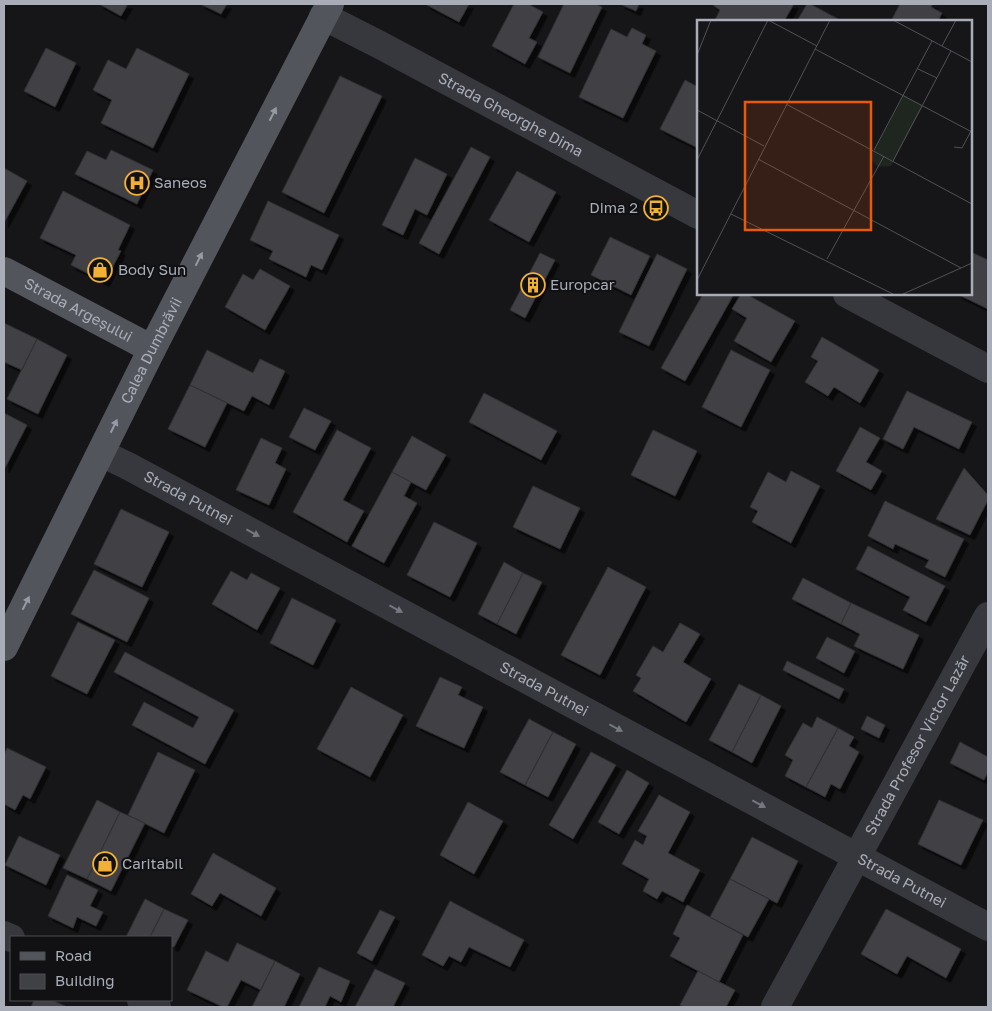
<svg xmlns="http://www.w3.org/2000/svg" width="992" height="1011" font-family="'Golos Text',sans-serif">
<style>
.building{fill:#404145;stroke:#303034;filter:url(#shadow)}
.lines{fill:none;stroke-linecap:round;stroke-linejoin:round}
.minor{stroke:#37383d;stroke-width:28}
.major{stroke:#53555c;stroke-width:28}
.oneway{fill:#979ba6}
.oneway2{fill:#757881}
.labels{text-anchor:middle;stroke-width:4;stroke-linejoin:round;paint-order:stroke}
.street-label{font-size:15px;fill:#a8adb8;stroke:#111113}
.poi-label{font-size:15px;fill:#a8adb8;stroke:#111113;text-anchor:start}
.inset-road{fill:none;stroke:#505258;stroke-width:1}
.view{fill:#e8590c;fill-opacity:0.15;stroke:#e8590c;stroke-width:2.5}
.inset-edge{fill:none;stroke:#a8adb8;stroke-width:2.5}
</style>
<defs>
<filter id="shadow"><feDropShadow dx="4.5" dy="4.5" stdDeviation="0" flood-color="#0009"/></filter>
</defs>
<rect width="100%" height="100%" fill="#161618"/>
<path class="building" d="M99,4H128L121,16Z
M200,4H227L221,14Z
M425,4H469L459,22Z
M514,4H528L543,12L529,38L537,42L525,64L492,46Z
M564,4H595L602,7L570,73L538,57Z
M620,4H639L636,11Z
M713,4H794L784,21H718L715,20L720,10L713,5Z
M807,4H810L842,21H797Z
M900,4H933L931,7L942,13L938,21H891Z
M632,28L646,35L642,44L656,51L623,118L579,97L611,29L627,37Z
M46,48L76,63L55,107L24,91Z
M137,48L189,74L153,148L101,123L112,100L93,90L108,60L126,69Z
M340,76L382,96L324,213L282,192Z
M685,80L698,87V148L660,129Z
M471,147L490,157L439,254L419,243Z
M111,150L153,170L137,204L75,174L87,151L106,160Z
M415,158L447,174L427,215L415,209L403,235L382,225Z
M4,168L27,181L4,223Z
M517,171L556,192L529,242L489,220Z
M63,191L130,225L118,250L121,251L105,282L71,265L76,255L40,238Z
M268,201L339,235L322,270L311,265L306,277L269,259L273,251L250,240Z
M610,237L650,256L631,295L591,275Z
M971,252L988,260V309L957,294H971Z
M540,253L555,260L525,318L510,310Z
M657,254L687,269L649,346L619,332Z
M260,269L290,286L265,330L225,307L243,274L253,280Z
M703,294H734L685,381L661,368Z
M741,294H746L795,321L771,362L734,341L747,318L732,309Z
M4,323L37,339L22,370L4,362Z
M822,337L879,370L860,403L834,387L828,396L805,382L818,361L811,357Z
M37,339L67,355L38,414L7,399Z
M207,350L253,373L260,359L285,371L269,405L252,396L244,411L190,385Z
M731,350L770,370L741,427L702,407Z
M190,385L227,403L205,447L168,429Z
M907,391L972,422L959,449L914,427L903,449L883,439Z
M484,393L557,431L541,460L469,422Z
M304,408L331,421L315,450L289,437Z
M4,413L27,425L5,468H4Z
M860,427L880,438L866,462L882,471L871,490L836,471Z
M337,430L371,448L343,500L364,511L347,542L293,512Z
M653,430L697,451L675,496L631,475Z
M412,436L446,455L426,490L392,472Z
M261,438L282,448L275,463L286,469L269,505L236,490Z
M964,468L988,495V500L970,535L936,519Z
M791,471L820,486L791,543L752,522L758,511L750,507L768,472L786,482Z
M392,472L411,482L404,496L417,503L384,563L352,546Z
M533,486L580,508L560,549L513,527Z
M885,501L964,539L945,577L925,567L929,560L895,544L893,549L868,536Z
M121,509L169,532L142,587L94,564Z
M434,522L477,543L450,597L407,575Z
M868,546L945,586L926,622L903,610L910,597L856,569Z
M504,562L523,573L497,624L478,614Z
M608,567L646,587L600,675L561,655Z
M94,570L149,598L127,642L71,614Z
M231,571L247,580L251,573L280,588L257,630L212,604Z
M523,573L542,582L516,634L497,624Z
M803,578L851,603L841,624L792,599Z
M292,598L336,620L313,665L270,643Z
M851,603L919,635L903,669L854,646L860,634L841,624Z
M78,622L115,640L87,694L51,676Z
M680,623L700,634L683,662L711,679L686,722L633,691L641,678L636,675L653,646L663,652Z
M827,637L855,651L844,673L816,658Z
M125,652L234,710L205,764L132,725L144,702L193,728L199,717L114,672Z
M787,661L844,689L839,699L783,670Z
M440,677L462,687L458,695L483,707L464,748L416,726Z
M739,684L761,695L732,752L709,740Z
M351,687L403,715L370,777L317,749Z
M761,695L781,706L752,763L732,752Z
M867,716L885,725L879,738L861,729Z
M817,717L838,728L806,787L785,776L793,760L785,755L803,723L812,728Z
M529,719L553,732L525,785L500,772Z
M838,728L854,737L849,746L859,752L840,789L831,784L825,797L806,787Z
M553,732L576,744L548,797L525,785Z
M960,742L988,757V772L984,780L950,763Z
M7,748L46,767L30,799L23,795L15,810L4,804V755Z
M158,752L195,770L164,833L128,815Z
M591,752L616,765L573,839L549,825Z
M627,770L649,783L619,834L598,822Z
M659,795L690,812L668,853L700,870L683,902L662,891L657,899L643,891L649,879L622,864L635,840L643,845L647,836L638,831Z
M97,800L120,812L87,879L63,868Z
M939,800L983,820L961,865L918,844Z
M468,802L503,821L474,874L440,855Z
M120,812L145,823L111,891L87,879Z
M19,836L60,855L46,885L5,865Z
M752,837L798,861L777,903L730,879Z
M213,853L276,888L261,916L220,893L212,906L191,894Z
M67,875L98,890L90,906L103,912L96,926L77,917L73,928L48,916Z
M730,879L769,899L748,937L710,917Z
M145,899L164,909L150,937H126Z
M450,901L524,940L510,967L469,947L461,962L449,956L443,966L422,955Z
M687,905L743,935L719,982L670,956L680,938L673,934Z
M164,909L188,920L174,947L171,946V937H150Z
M886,909L961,949L946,978L907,956L897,974L861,954Z
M380,910L395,917L372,961L357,953Z
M237,943L275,961L261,990L241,980L227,1007H223L187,990L206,951L228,962Z
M275,961L300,974L284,1007H252Z
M319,967L350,981L341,1002L330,996L325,1007H299Z
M375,969L405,983L393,1007H355Z
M698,971L735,990L726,1007H683L680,1005Z
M34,1000H52L67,1007H31Z"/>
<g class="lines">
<g class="minor">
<path id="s1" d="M323,16L380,45L698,215"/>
<path d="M847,294L988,369"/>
<path id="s2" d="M101,453L128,466L988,927"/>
<path d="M4,935L11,938"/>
<path d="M141,1000L157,1007"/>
<path id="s3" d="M775,1007L988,616"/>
</g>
<g class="major">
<path id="s4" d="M4,271L152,349"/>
<path id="s5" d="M4,647L152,349L330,4"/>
</g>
</g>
<defs><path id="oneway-solid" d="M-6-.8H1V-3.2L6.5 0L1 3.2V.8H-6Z" transform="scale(1.25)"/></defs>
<g class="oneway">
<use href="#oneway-solid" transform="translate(273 114) rotate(-63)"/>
<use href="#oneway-solid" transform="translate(199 259) rotate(-63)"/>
<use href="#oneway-solid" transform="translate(114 426) rotate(-64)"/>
<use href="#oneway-solid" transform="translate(26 603) rotate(-63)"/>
</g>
<g class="oneway2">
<use href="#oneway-solid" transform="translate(253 533) rotate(28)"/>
<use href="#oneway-solid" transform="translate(396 609) rotate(28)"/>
<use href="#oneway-solid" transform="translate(616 728) rotate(28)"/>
<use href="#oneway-solid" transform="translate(759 804) rotate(28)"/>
</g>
<defs>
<g id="hospital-ring" transform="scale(1.25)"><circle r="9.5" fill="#111113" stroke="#f2b134" stroke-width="1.5"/><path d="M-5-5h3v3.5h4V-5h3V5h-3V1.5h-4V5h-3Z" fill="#f2b134"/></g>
<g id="bus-ring" transform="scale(1.25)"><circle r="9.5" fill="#111113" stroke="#f2b134" stroke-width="1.5"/><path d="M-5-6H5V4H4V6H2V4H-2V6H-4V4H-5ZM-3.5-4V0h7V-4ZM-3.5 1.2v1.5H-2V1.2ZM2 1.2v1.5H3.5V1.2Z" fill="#f2b134"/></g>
<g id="shop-ring" transform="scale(1.25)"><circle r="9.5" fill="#111113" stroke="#f2b134" stroke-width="1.5"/><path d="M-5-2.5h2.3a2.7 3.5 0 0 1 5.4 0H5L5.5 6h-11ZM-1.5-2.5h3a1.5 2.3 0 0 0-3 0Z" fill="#f2b134"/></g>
<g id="building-ring" transform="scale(1.25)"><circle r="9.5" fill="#111113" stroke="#f2b134" stroke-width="1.5"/><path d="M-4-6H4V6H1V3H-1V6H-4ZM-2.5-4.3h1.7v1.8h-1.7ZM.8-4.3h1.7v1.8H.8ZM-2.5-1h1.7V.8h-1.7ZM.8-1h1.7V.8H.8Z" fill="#f2b134"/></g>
</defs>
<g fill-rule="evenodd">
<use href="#hospital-ring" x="137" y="183"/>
<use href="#bus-ring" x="656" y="208"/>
<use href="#shop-ring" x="100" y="270"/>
<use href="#building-ring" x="533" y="285"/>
<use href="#shop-ring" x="105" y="864"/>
</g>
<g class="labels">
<g class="street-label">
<text dy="5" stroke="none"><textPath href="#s1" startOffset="212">Strada Gheorghe Dima</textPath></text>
<text dy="5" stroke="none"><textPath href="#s4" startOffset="84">Strada Argeșului</textPath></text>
<text dy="5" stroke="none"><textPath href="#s5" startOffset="331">Calea Dumbrăvii</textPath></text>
<text dy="5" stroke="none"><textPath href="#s2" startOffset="98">Strada Putnei</textPath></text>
<text dy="5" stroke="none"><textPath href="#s2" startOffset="502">Strada Putnei</textPath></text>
<text dy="5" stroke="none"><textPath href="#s3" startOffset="298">Strada Profesor Victor Lazăr</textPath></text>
<text dy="5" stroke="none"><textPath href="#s2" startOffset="908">Strada Putnei</textPath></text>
</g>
<g class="poi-label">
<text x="154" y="188">Saneos</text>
<text x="638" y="213" text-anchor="end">Dima 2</text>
<text x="118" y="275">Body Sun</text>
<text x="550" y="290">Europcar</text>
<text x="122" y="869">Caritabil</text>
</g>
</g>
<g transform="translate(697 20)">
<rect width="275" height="275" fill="#161618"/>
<path d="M207,75L226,86L194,146L181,147L174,140L175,134Z" fill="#1e261f"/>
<path d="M191,111L204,117L195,135L182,128Z" fill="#1e261f"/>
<path class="inset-road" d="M71,0L120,26M196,0L275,42M245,26L259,0M118,29L275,112M0,35L14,0M221,49L240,58M89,84L275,184M0,90L67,126M257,127L265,128L274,111M177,130L235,21M61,139L264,248M0,140L71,0M196,141L254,31M34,194L198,275M130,239L187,136M0,260L133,0M204,275L275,243"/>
<path class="view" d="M48,82H174V210H48Z"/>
<rect width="275" height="275" class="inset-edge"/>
</g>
<rect width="992" height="1011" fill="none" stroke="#a8adb8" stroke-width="10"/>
<rect x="10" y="936" width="162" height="65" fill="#111113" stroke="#4d4f55"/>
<rect x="20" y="952" width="25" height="8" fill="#53555c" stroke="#4d4f55"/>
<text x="55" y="961" font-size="15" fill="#a8adb8">Road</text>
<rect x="20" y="974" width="25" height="15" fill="#404145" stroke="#4d4f55"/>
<text x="55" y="986" font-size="15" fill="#a8adb8">Building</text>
</svg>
